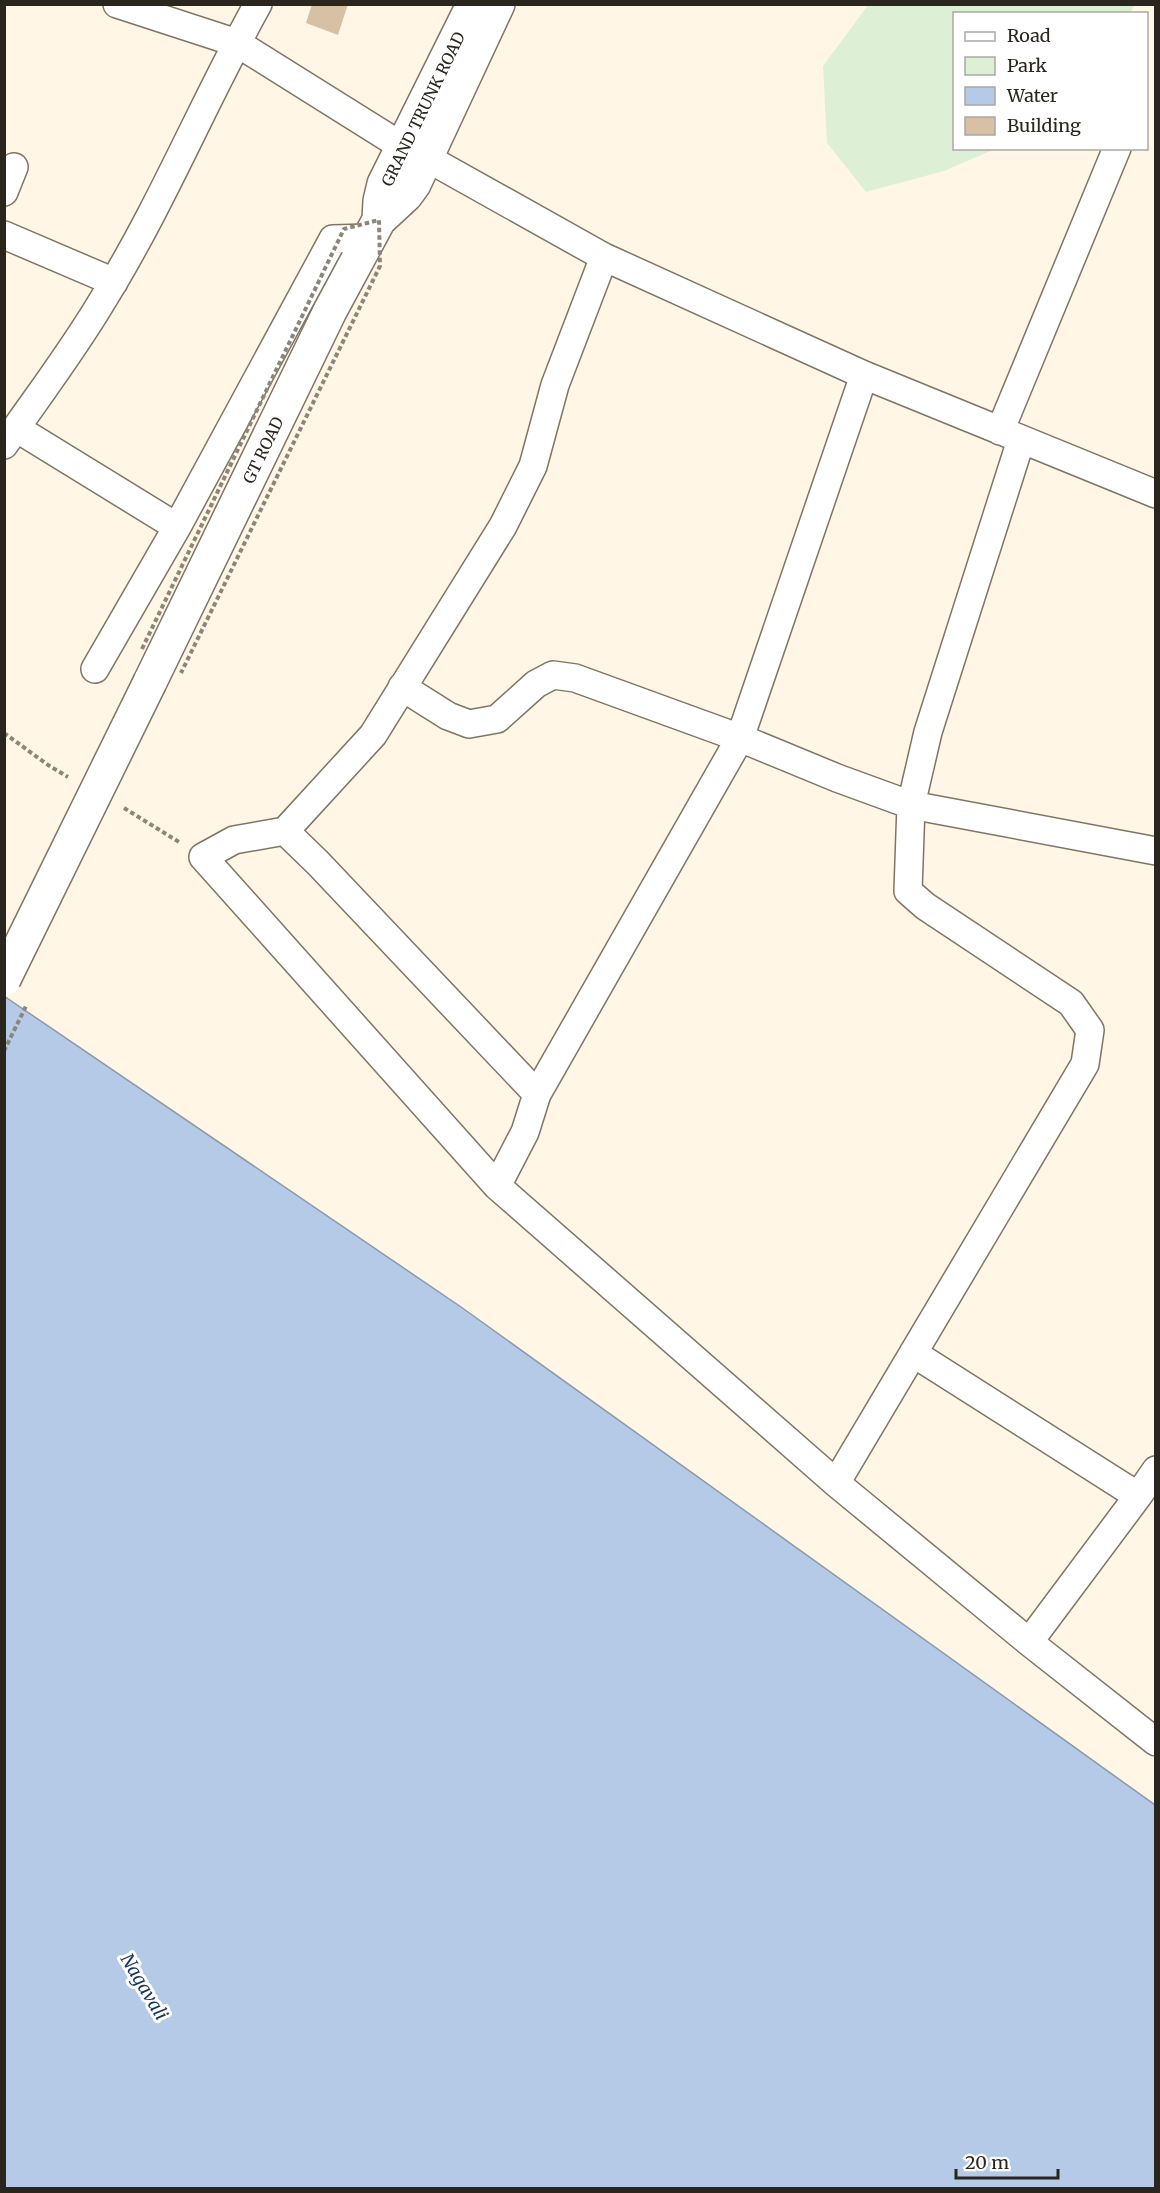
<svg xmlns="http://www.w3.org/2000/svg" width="1160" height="2193" font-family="Merriweather,serif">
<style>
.green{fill:#ddf0d6}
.water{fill:#b4cae6;stroke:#8b99aa;stroke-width:1.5}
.building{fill:#d7c0a4}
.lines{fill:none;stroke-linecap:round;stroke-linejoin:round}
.street-casing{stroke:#7f7564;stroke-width:30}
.primary-casing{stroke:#7f7564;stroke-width:36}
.path{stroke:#8c867a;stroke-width:4;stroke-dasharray:4.5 3;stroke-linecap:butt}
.street{stroke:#fff;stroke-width:27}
.primary{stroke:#fff;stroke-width:33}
.primary-bridge-casing{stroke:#7f7564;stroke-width:36;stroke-linecap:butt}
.path-bridge{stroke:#8c867a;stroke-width:4;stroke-dasharray:4.5 3;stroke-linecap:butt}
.primary-bridge{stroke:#fff;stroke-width:33}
.labels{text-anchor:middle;stroke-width:6;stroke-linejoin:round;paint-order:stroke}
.street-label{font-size:16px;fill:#2a261e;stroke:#fff}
.water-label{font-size:18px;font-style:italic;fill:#16365b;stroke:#fff}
</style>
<rect width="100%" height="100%" fill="#fff6e6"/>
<path class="green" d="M868,5V4L1135,5L1130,13L954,14V148L995,149L944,171L866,192L827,143L823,66Z"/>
<path class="water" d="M4,996L461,1307L1155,1805V2188H5Z"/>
<path class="building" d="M312,4H348L338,35L306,23Z"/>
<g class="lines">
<g class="street-casing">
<path id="street" d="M117,4L237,43L403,147
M427,158L604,257L864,375L1156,494
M4,192L14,167
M4,235L114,282
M604,257L555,385L533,466L503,526L373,735L285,831L234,840L203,857L497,1186L525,1132L537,1094L740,738L864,375
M16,428L177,527
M1000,431L1117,148
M4,445C38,396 74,349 104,298C162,204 204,101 258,4
M95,669L177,527L333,239L369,238
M402,687L448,716L469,724L497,719L536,684L553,675L575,678L740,738L837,778L911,805L1156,851
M285,831L318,863L537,1094
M497,1186L836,1483L1029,1642L1156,1742
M913,1353L1138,1496
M836,1483L1085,1064L1090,1030L1071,1003L925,906L908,891L911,805L928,732L1021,440
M1029,1642L1138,1496L1156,1470"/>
</g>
<g class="primary-casing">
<path id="primary" d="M379,220L380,201L384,184L470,11
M150,682L330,311L379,220L406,195L414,184L498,4"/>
</g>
<path class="path" d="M4,733L48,765L68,777
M124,808L179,842"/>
<use href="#street" class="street"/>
<use href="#primary" class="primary"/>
<g class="primary-bridge-casing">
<path id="primary-bridge" d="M4,979L150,682"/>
</g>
<path class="path-bridge" d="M142,649L344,229L379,220L380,266L181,673
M4,1051L26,1006"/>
<use href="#primary-bridge" class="primary-bridge"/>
</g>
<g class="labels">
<g class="street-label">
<text transform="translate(423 109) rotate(-64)" y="6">GRAND TRUNK ROAD</text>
<text transform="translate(263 450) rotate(-64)" y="6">GT ROAD</text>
</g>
<g class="water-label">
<text transform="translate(144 1987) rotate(59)" y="6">Nagavali</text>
</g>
</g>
<rect width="1160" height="2193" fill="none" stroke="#2a261e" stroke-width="12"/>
<rect x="953" y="12" width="195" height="138" fill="#ffffff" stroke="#aaa8a5" stroke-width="1.5"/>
<rect x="965" y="32" width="30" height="9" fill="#ffffff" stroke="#aaa8a5" stroke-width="1.5"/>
<text x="1007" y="42" font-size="18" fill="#2a261e">Road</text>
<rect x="965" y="57" width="30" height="18" fill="#ddf0d6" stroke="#aaa8a5" stroke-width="1.5"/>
<text x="1007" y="72" font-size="18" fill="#2a261e">Park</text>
<rect x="965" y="87" width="30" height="18" fill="#b4cae6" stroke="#aaa8a5" stroke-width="1.5"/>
<text x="1007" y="102" font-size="18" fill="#2a261e">Water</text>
<rect x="965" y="117" width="30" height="18" fill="#d7c0a4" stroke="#aaa8a5" stroke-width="1.5"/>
<text x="1007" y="132" font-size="18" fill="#2a261e">Building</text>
<path d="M956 2169v9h102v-9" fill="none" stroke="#2a261e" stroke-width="3"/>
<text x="965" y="2169" font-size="18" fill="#2a261e" stroke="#ffffff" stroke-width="4.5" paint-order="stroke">20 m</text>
</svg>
